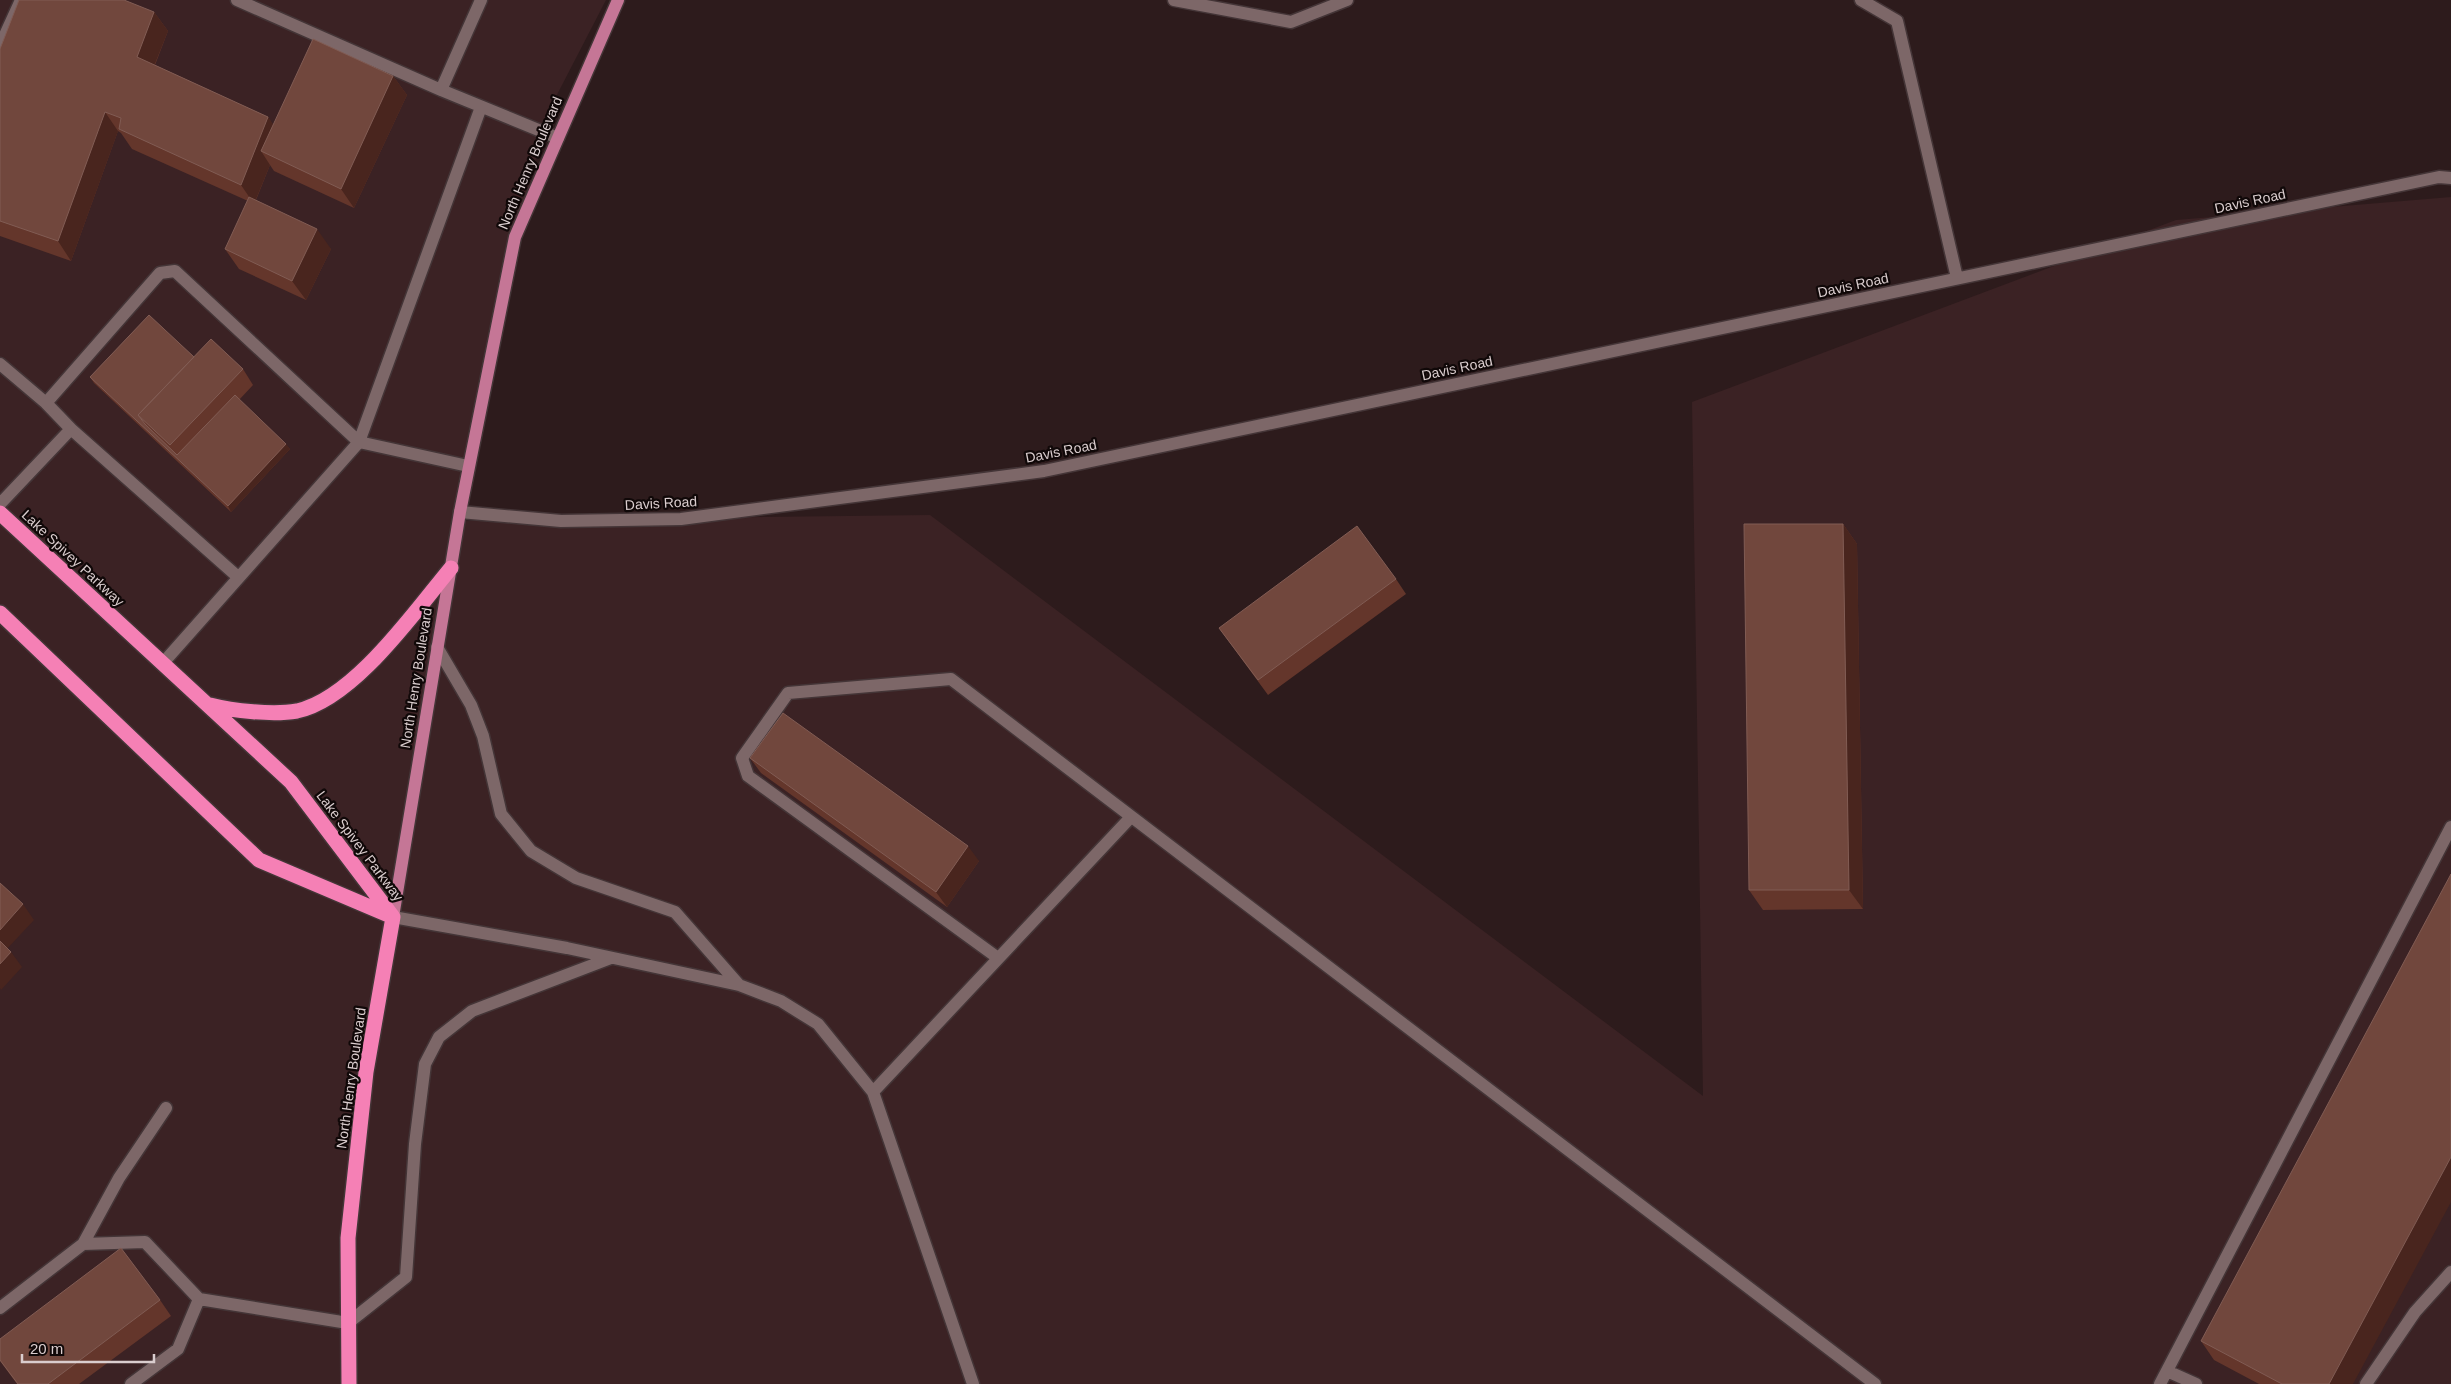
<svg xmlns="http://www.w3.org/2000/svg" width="2451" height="1384" font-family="Arial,sans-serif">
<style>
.built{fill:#3b2224}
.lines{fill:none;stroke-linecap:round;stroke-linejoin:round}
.minor-casing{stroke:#443537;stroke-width:15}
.major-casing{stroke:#443537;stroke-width:15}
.highway-casing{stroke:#443537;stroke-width:18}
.minor{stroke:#7d6768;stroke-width:12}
.major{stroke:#c57696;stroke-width:12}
.highway{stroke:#f580b5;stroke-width:15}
.wall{fill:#64362b}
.shaded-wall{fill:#49251e}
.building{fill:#71473d;stroke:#815c54}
.labels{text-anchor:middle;stroke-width:4.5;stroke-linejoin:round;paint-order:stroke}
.street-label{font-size:14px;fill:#dacdce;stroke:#100808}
</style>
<rect width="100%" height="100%" fill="#2d1b1c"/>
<path class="built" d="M0,0H606L546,116L451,521L930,515L1703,1096L1692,402L2176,220L2451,197V1384H0Z"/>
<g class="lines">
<g class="minor-casing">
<path id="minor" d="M237,0L441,90L481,0
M1174,0L1291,22L1347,0
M1861,0L1897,21L1957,278
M0,46L21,0
M441,90L558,138
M0,364L46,403
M71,429L238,577
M0,504L71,429L46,403L160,273L175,271L359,442L468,466
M460,512L561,521L681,519L1044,471L2439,177L2451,178
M437,647L471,705L483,736L501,814L531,851L576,878L675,912L739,985
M163,663L359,442L481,107
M393,917L567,948L739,985L781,1001L818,1024L873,1092L973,1384
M998,958L748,776L742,758L788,693L951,679L1875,1384
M873,1092L1131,817
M83,1244L145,1242L199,1299L348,1323L406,1277L415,1144L425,1064L439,1037L472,1011L611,958
M0,1308L83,1244L119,1178L166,1108
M2167,1371L2196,1384
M131,1384L178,1349L199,1299
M2160,1384L2451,827
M2366,1384L2415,1312L2451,1272"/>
</g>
<g class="major-casing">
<path id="major" d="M393,917L460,512L515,237L618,0"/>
</g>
<g class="highway-casing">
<path id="highway" d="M0,513L291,782L393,917
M0,613L259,860L391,916
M210,705C233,711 273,715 297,711C354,699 415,611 451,568
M349,1384L348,1238L366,1072L393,917"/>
</g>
<use href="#minor" class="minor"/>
<use href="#major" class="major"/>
<use href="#highway" class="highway"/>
</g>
<path class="wall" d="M154,12L168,31L155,65L268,117L273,125L393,76L407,95L354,208L274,171L270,165L256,200L331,249L306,300L239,269L225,249L248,201L132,149L121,133L118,131L71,261L0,236V49Z
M194,357L243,369L253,385L239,400L290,449L231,512L94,383L90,377Z
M1843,524L1857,544L1863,909L1763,910L1749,890Z
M1396,579L1406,594L1268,695L1219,628Z
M750,758L979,861L947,907L761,773Z
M160,1300L171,1316L79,1384H17L0,1361V1339Z
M2201,1341L2353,1384H2259L2214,1360Z"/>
<path class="shaded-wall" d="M154,12L168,31L150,76L137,57Z
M393,76L407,95L354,208L341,189Z
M105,112L118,131L71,261L58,241Z
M268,117L281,136L261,151L270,165L254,204L241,185Z
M317,229L331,249L306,300L292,281Z
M286,444L290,449L231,512L228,506Z
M1843,524L1857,544L1863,909L1849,890Z
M968,846L979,861L947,907L936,892Z
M23,904L34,920L5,951L0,944V930Z
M11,952L22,967L1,990L0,988V964Z
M2451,1157V1202L2353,1384H2329Z"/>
<path class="building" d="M19,0H124L154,12L137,57L268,117L241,185L119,129L121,118L105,112L58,241L0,221V49Z
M313,39L393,76L341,189L261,151Z
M249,197L317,229L292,281L225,249Z
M149,315L194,357L138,415L145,424L177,455L235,395L286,444L228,506L90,377Z
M211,339L243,369L170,445L138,415Z
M1744,524H1843L1849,890H1749Z
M1357,526L1396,579L1258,680L1219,628Z
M783,713L968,846L936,892L750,758Z
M2451,874V1157L2329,1384H2282L2201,1341Z
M0,883L23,904L0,930Z
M0,941L11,952L0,964Z
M121,1248L160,1300L48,1384H18L0,1360V1339Z"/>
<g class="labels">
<g class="street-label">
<text transform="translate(530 163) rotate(-67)" y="5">North Henry Boulevard</text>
<text transform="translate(2250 201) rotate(-12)" y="5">Davis Road</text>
<text transform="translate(1853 285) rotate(-12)" y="5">Davis Road</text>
<text transform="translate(1457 368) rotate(-12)" y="5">Davis Road</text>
<text transform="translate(1061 451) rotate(-11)" y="5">Davis Road</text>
<text transform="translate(661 503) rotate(-3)" y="5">Davis Road</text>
<text transform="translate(73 558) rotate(43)" y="5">Lake Spivey Parkway</text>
<text transform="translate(416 678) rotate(-81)" y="5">North Henry Boulevard</text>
<text transform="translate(360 846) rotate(53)" y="5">Lake Spivey Parkway</text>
<text transform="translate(351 1078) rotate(-82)" y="5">North Henry Boulevard</text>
</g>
</g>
<path d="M22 1354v8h132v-8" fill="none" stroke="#dacdce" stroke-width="2.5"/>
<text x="30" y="1354" font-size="15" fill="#dacdce" stroke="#100808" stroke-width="4" paint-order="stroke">20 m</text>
</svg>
